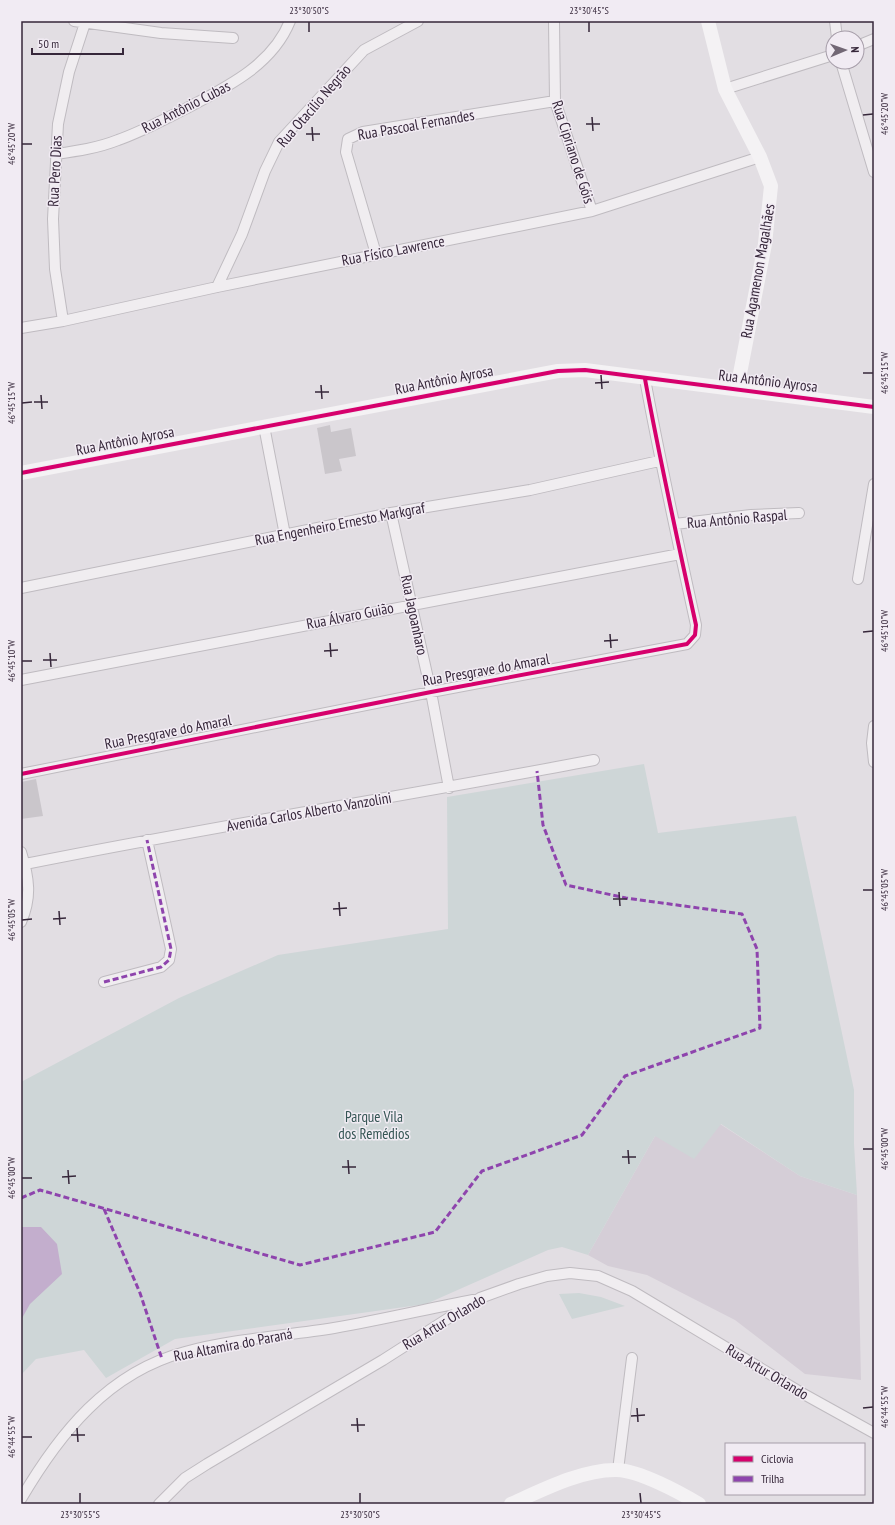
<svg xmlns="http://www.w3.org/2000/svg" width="895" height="1525" font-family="'PT Sans Narrow',sans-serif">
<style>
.built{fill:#d5ced7}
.green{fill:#ced6d7}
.water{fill:#c3aecd}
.building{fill:#cac6cb}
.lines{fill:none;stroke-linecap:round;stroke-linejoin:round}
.street-casing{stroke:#bfbbc0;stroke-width:12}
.street{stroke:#f0edf0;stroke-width:10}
.secondary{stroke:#f4f2f4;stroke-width:14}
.quiet{stroke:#8e44ad;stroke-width:3;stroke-dasharray:6 3;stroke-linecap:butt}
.cycleway-casing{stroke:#f1ebf3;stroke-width:6}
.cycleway{stroke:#d6006c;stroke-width:4}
.ticks{fill:none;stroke:#36273a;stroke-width:1.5}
.labels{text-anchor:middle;stroke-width:3;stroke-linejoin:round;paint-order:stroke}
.street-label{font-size:15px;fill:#36273a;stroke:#f1ebf3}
.park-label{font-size:15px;fill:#355554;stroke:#f1ebf3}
.neatline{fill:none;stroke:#36273a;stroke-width:1.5}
.ticks-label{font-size:10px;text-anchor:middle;fill:#36273a}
</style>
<rect width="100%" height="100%" fill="#e2dee3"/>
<path class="built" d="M720,1124L800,1176L857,1195L861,1380L805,1374L735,1320L647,1275L608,1266L588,1255L655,1136Z"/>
<path class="green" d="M644,764L658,833L796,816L854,1090V1144L857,1195L800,1176L721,1124L694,1159L655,1136L588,1255L562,1247L548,1250L426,1304L175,1339L106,1378L84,1350L36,1359L21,1375V1082L179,998L278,955L448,929L447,797Z
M579,1293L601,1297L625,1306L572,1319L559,1294Z"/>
<path class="water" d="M21,1227H41L57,1244L62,1274L30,1304L21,1320Z"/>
<path class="building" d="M330,425L331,432L351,428L356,456L339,459L342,471L325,474L317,428Z
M36,779L43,816L21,819V782Z"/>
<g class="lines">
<g class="street-casing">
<path id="street" d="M74,21L161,33L233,38
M554,21L555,101L592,211
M835,21L837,38
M857,46L874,39
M841,62L874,172
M725,89L833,55
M56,154C77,151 98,148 118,140C141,132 163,120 185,109C225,88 272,66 290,21
M376,254L346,152L348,139L363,132L555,101
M217,287L242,234L265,171L279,142L364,50L418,21
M63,321L55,269L53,219L58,124L69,72L85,23
M21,328L63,321L217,287L592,211L760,157
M264,426L285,535
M391,513L431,692L449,788
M675,524L751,515L799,513
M858,579L874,484
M21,588L391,513L530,490L659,461
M21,680L680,554
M874,726L872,743L874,762
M21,774L431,692L687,644L695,635L696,625C678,543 660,461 645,379
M21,852C29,878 32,897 21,922
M25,864C214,826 405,796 594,760
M104,982L161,967L169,960L171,949L147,840
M618,1470L632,1358
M21,1499C59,1434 108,1372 185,1352C233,1339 284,1336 334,1328C380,1320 427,1309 473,1300
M159,1504L185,1478L207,1464L383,1360L480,1298L519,1284L547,1276L570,1273L598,1276L632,1291L800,1392L874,1433"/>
</g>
<use href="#street" class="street"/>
<path class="secondary" d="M708,21L725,89L760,157L771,186L765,244L737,389
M21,473L558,371L585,370L874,407
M511,1504C542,1490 583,1469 617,1470C640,1471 679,1492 699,1504"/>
<path class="quiet" d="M104,982L161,967L169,960L171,949L147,840
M21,1198L40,1190L300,1265L435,1232L482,1171L582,1135L625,1076L760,1028L757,949L742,914L626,898L566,885L543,825L537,771
M104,1209L140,1293L162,1359"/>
<g class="cycleway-casing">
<path id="cycleway" d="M21,473L558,371L585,370L874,407
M21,774L431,692L687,644L695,635L696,625C678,543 660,461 645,379"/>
</g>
<use href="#cycleway" class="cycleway"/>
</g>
<path class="ticks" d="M309,22V32M589,22V32M863,115L873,114M592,117L593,131M586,124H600M312,127L313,141M306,134H320M22,144H32M863,373H873M601,375L602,389M595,383L609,382M321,385L322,399M315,392H329M41,395L42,409M34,402H48M22,403L32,402M863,632L873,631M610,634L611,648M604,641L618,640M330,643L331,657M324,651L338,650M50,653L51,667M43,660H57M22,661H32M863,890H873M619,892L620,906M613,899H627M339,902L340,916M333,909L347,908M59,911L60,925M53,919L66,918M22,920L32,919M863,1149H873M628,1150L629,1164M622,1157H636M348,1160L349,1174M342,1167H356M68,1170L69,1184M62,1177L76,1176M22,1178H32M637,1408L638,1422M863,1408L873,1407M631,1416L645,1415M357,1418L358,1432M351,1425H365M77,1428L78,1442M71,1435H85M22,1437H32M80,1493V1503M360,1493V1503M640,1493L641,1503"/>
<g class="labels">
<g class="street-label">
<text transform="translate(314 106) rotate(-49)" y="5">Rua Otacílio Negrão</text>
<text transform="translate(186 107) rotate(-27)" y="5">Rua Antônio Cubas</text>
<text transform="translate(416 125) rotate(-10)" y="5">Rua Pascoal Fernandes</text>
<text transform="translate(573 152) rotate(72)" y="5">Rua Cipriano de Góis</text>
<text transform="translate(55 171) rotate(-87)" y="5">Rua Pero Dias</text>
<text transform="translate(393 251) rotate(-11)" y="5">Rua Físico Lawrence</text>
<text transform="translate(758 271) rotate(-80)" y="5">Rua Agamenon Magalhães</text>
<text transform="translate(444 380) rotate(-11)" y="5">Rua Antônio Ayrosa</text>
<text transform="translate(768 381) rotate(7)" y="5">Rua Antônio Ayrosa</text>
<text transform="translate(125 441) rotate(-11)" y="5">Rua Antônio Ayrosa</text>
<text transform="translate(737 519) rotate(-5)" y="5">Rua Antônio Raspal</text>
<text transform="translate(340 524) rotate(-11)" y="5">Rua Engenheiro Ernesto Markgraf</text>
<text transform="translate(414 615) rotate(78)" y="5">Rua Jagoanharo</text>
<text transform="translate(350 616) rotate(-11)" y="5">Rua Álvaro Guião</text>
<text transform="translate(486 670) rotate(-10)" y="5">Rua Presgrave do Amaral</text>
<text transform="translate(168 732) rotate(-11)" y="5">Rua Presgrave do Amaral</text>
<text transform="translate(309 812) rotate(-10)" y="5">Avenida Carlos Alberto Vanzolini</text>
<text transform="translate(444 1322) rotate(-31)" y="5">Rua Artur Orlando</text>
<text transform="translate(233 1345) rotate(-11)" y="5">Rua Altamira do Paraná</text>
<text transform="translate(767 1372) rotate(31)" y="5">Rua Artur Orlando</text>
</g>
<g class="park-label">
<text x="374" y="1122">Parque Vila<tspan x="374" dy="17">dos Remédios</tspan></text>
</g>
</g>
<rect width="895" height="1525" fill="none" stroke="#f1ebf3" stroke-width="44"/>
<rect x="725" y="1443" width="140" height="52" fill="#f1ebf3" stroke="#a69da9"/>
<rect x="733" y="1456" width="20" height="6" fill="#d6006c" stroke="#a69da9"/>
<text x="761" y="1463" font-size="12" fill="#36273a">Ciclovia</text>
<rect x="733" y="1476" width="20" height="6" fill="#8e44ad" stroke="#a69da9"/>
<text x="761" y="1483" font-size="12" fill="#36273a">Trilha</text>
<g transform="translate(845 50) rotate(88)"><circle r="19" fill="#f1ebf3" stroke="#a69da9"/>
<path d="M0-3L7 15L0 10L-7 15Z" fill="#726775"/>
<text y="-6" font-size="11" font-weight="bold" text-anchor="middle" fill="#36273a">N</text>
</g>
<path d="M32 48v6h91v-6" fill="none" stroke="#36273a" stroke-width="2"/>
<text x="38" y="48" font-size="12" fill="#36273a" stroke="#f1ebf3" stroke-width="3" paint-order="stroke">50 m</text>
<rect x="22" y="22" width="851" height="1481" class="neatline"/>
<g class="ticks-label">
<text x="309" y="14">23°30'50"S</text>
<text x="589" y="14">23°30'45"S</text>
<text transform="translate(884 114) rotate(-90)" y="4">46°45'20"W</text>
<text transform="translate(11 144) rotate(-90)" y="4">46°45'20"W</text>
<text transform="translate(884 373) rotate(-90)" y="4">46°45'15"W</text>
<text transform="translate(11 403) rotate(-90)" y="4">46°45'15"W</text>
<text transform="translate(884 631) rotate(-90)" y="4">46°45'10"W</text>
<text transform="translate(11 661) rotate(-90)" y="4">46°45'10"W</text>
<text transform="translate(884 890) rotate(-90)" y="4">46°45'05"W</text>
<text transform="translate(11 920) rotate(-90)" y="4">46°45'05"W</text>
<text transform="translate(884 1149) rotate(-90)" y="4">46°45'00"W</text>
<text transform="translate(11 1178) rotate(-90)" y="4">46°45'00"W</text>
<text transform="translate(884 1407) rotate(-90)" y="4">46°44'55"W</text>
<text transform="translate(11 1437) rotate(-90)" y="4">46°44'55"W</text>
<text x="80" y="1518">23°30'55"S</text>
<text x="360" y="1518">23°30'50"S</text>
<text x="641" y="1518">23°30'45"S</text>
</g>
</svg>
